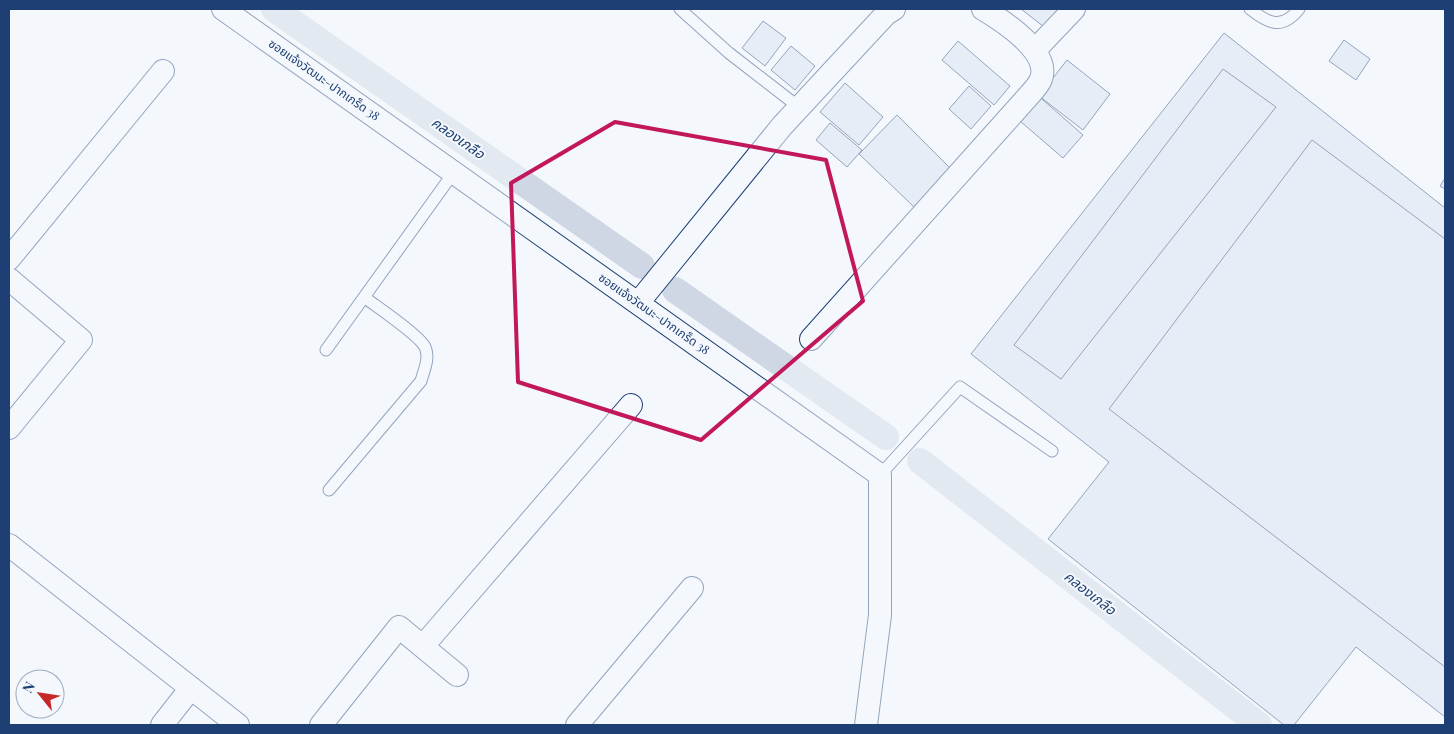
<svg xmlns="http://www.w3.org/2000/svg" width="1454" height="734" font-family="'Playfair Display','Noto Sans Thai',serif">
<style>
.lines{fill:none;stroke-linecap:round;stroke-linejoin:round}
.canal{stroke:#cfd7e4;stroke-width:26}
.building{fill:#d5e0f0;stroke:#1d3f73}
.lane-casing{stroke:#1d3f73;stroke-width:13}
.street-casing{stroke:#1d3f73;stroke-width:24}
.lane{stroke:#f4f7fb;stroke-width:11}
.street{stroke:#f4f7fb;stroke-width:22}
.marked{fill:none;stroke:#c2185b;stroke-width:4;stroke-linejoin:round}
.labels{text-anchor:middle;stroke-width:4;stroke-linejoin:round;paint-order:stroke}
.street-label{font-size:12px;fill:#1d3f73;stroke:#f4f7fb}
.water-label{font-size:14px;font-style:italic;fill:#1d3f73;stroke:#f4f7fb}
</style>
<rect width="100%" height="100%" fill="#f4f7fb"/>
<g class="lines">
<path class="canal" d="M274,9L642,266
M675,290L886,437
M920,461L1259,725"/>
</g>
<path class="building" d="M1021,9H1065L1048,30Z
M763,21L786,38L765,66L742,48Z
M1224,33L1445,208V717L1356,647L1294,725H1284L1048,539L1109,462L971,354Z
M1344,40L1370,59L1356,80L1329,61Z
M958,41L1010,86L994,105L942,60Z
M791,46L815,66L795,90L771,70Z
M1067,60L1110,94L1083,130L1039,96Z
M1223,69L1276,107L1061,379L1014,345Z
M845,83L883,117L859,145L820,112Z
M969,86L991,106L971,129L949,109Z
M1034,92L1083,135L1063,158L1013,115Z
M897,115L951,169L914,207L859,154Z
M830,123L862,150L847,167L816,140Z
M1312,140L1445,239V667L1109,409Z
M1445,178V189L1440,186Z"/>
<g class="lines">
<g class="lane-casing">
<path id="lane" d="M680,9L729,53L800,108
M1250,9C1269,24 1282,30 1299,9
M326,350L454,172
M880,475L960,387L1052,451
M329,490L421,381C424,370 430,358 425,347C419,335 377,307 364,297"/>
</g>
<g class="street-casing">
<path id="street" d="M223,9L880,475V615L866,725
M1035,50L1074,9
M9,259L163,71
M9,279L81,340L9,428
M638,303L782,126L886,14L894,9
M811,339L1024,101C1029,95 1038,87 1041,79C1051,52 1003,21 983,9
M9,545L238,725
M423,646L631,405
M162,725L191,688
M321,725L399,627L457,675
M577,725L692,588"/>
</g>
<use href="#lane" class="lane"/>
<use href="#street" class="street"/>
</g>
<path d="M0 0H1454V734H0ZM615,122L826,160L863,301L701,440L518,382L511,183Z" fill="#f4f7fb" fill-opacity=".55" fill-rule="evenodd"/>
<path class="marked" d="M615,122L826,160L863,301L701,440L518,382L511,183Z"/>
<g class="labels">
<g class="street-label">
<text transform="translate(324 80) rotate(35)" y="4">ซอยแจ้งวัฒนะ-ปากเกร็ด 38</text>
<text transform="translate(654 314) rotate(35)" y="4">ซอยแจ้งวัฒนะ-ปากเกร็ด 38</text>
</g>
<g class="water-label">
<text transform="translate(458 138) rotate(35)" y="5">คลองเกลือ</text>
<text transform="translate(1090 593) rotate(38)" y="5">คลองเกลือ</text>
</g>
</g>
<rect width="1454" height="734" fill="none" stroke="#1d3f73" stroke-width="20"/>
<g transform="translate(40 694) rotate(300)"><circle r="24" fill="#f4f7fb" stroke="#9eadc5"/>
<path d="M0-4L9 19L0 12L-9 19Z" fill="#c62828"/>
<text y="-8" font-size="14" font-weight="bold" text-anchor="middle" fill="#1d3f73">N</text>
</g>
</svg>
